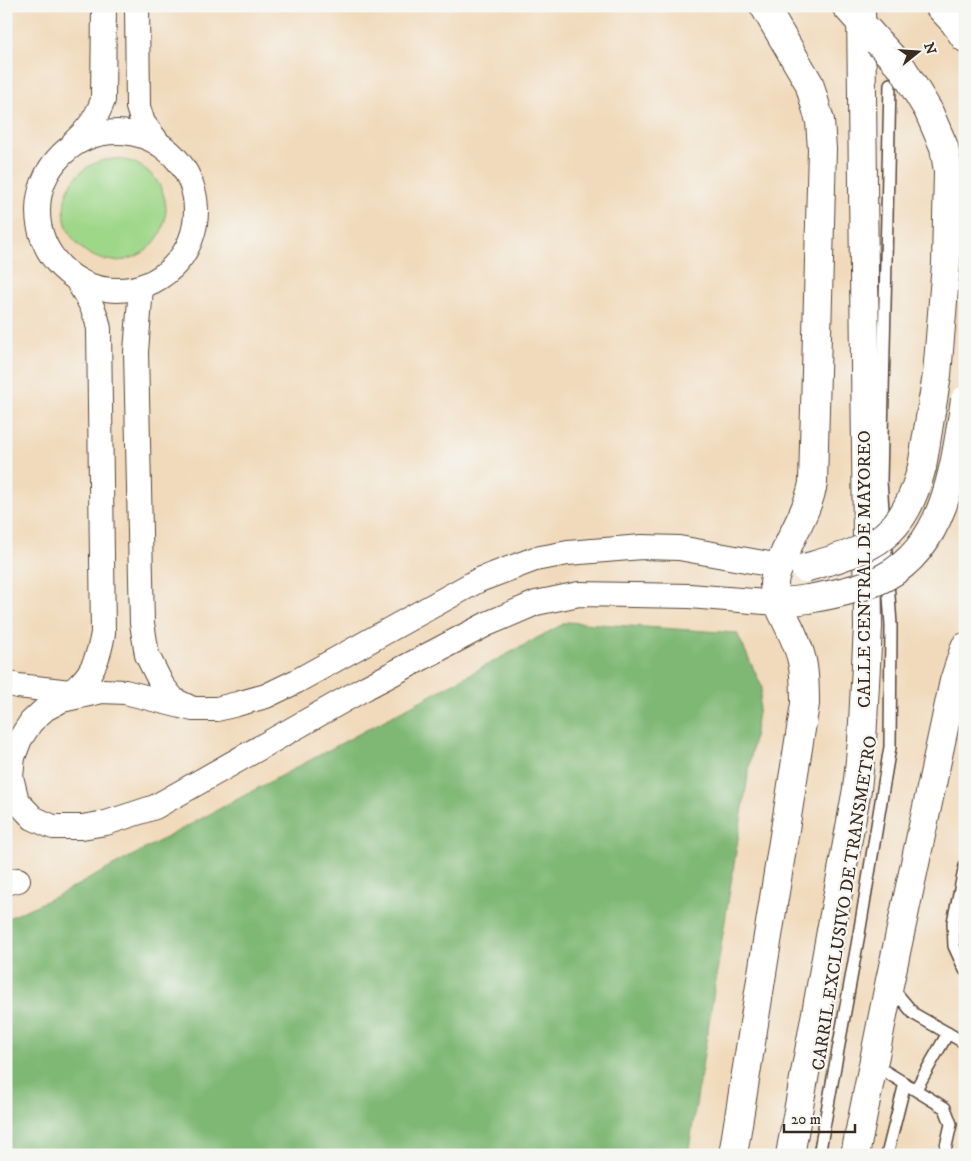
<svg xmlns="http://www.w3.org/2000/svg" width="971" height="1161" font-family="'IM FELL DW Pica',serif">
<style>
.green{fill:#9fd789;stroke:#6d8054}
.forest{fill:#7fb875;stroke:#5d714a}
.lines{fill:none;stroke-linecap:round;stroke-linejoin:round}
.service-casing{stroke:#564436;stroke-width:14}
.minor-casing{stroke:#564436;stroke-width:26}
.secondary-casing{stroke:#564436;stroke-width:30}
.trunk-casing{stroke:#564436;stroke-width:30}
.service{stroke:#fff;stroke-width:11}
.minor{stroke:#fff;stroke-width:24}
.secondary{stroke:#fff;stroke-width:28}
.trunk{stroke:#fff;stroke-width:28}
.trunk-bridge-casing{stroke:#564436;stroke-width:30;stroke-linecap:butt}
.trunk-bridge{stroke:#fff;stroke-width:28}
.labels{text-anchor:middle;stroke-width:4.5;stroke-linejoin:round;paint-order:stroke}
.street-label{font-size:18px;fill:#3b2a1e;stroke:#f6f6f2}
</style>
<rect width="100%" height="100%" fill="#f6f6f2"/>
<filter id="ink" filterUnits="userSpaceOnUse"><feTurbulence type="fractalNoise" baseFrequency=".02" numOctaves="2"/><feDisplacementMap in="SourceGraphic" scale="10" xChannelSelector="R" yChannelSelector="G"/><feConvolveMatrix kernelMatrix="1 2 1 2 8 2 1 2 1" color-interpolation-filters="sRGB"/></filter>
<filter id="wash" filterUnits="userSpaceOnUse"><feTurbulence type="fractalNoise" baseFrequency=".0096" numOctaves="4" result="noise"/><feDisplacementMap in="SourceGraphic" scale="20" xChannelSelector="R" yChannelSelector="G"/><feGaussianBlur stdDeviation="1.12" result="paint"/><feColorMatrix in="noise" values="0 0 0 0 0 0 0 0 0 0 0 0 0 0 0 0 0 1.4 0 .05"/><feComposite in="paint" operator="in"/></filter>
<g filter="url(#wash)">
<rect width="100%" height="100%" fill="#f1dabb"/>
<path class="green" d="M64 210a51 51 0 1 1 102 0a51 51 0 1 1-102 0Z"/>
<path class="forest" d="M567,622L737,633L762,687L688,1155H6V919L61,894Z"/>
</g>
<g filter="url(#ink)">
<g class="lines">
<g class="service-casing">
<path id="service" d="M965,866L953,922L954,946L965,970
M892,988L914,1014L965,1043
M873,1064L945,1108L951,1124L944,1155
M916,1089L948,1033
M819,1155L859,934L890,747L891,625L881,481L890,84
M887,1155L905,1083"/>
</g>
<g class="minor-casing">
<path id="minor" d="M137,6L138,107L143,123L159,144
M38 211a79 79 0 1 1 158 0a79 79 0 1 1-158 0Z
M74,142C89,128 96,119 103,100L104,6
M141,287L136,352L142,623L147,655L162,685L174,700L193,709H217L237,704L266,696L297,681L479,580L535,559L568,553L642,547L679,548L780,566
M6,683L18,686L70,692
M63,699C69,693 76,689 81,683C95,670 100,651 103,633L99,329C96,310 86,296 77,280
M193,709L125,692L102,691L62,700L45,709L31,722L20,739L13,757L11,777L17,801L33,818L53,827H82L106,823L155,807L367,687L487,624L536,603L579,594L689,596L778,603
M6,883L18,880"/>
</g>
<g class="secondary-casing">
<path id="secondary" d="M733,1155L805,704C805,689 805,675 802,661C798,641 786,622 778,603
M790,1155L857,789L862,741L868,627L861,8
M855,1155L889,985L954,681L965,647"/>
</g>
<g class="trunk-casing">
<path id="trunk" d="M764,6L809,83L820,121L822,149L813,483C808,511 791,535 781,562C778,570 774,576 774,584C774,590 777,597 778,603L808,599
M846,6L878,42
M939,6L954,22L965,38
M922,467L937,375L946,264L948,171L944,147L928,110"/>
</g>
<use href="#service" class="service"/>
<use href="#minor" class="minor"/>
<use href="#secondary" class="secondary"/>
<use href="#trunk" class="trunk"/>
<g class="trunk-bridge-casing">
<path id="trunk-bridge" d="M878,42L903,69L928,110
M805,568C872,548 902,542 922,467
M808,599C831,595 865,588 885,577C947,544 955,463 965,400"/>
</g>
<use href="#trunk-bridge" class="trunk-bridge"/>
</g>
</g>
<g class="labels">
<g class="street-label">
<text transform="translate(864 569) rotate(-90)" y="6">CALLE CENTRAL DE MAYOREO</text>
<text transform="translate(844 903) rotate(-81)" y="6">CARRIL EXCLUSIVO DE TRANSMETRO</text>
</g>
</g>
<rect width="971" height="1161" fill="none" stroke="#f6f6f2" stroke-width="25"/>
<g transform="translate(918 52) rotate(73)" stroke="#f6f6f2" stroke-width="4" paint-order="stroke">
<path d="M0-4L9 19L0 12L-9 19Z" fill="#3b2a1e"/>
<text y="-8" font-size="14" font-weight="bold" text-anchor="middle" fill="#3b2a1e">N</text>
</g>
<path d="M784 1124v8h71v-8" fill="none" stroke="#3b2a1e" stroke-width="2.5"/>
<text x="791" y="1124" font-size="15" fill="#3b2a1e" stroke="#f6f6f2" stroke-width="4" paint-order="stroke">20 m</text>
</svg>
